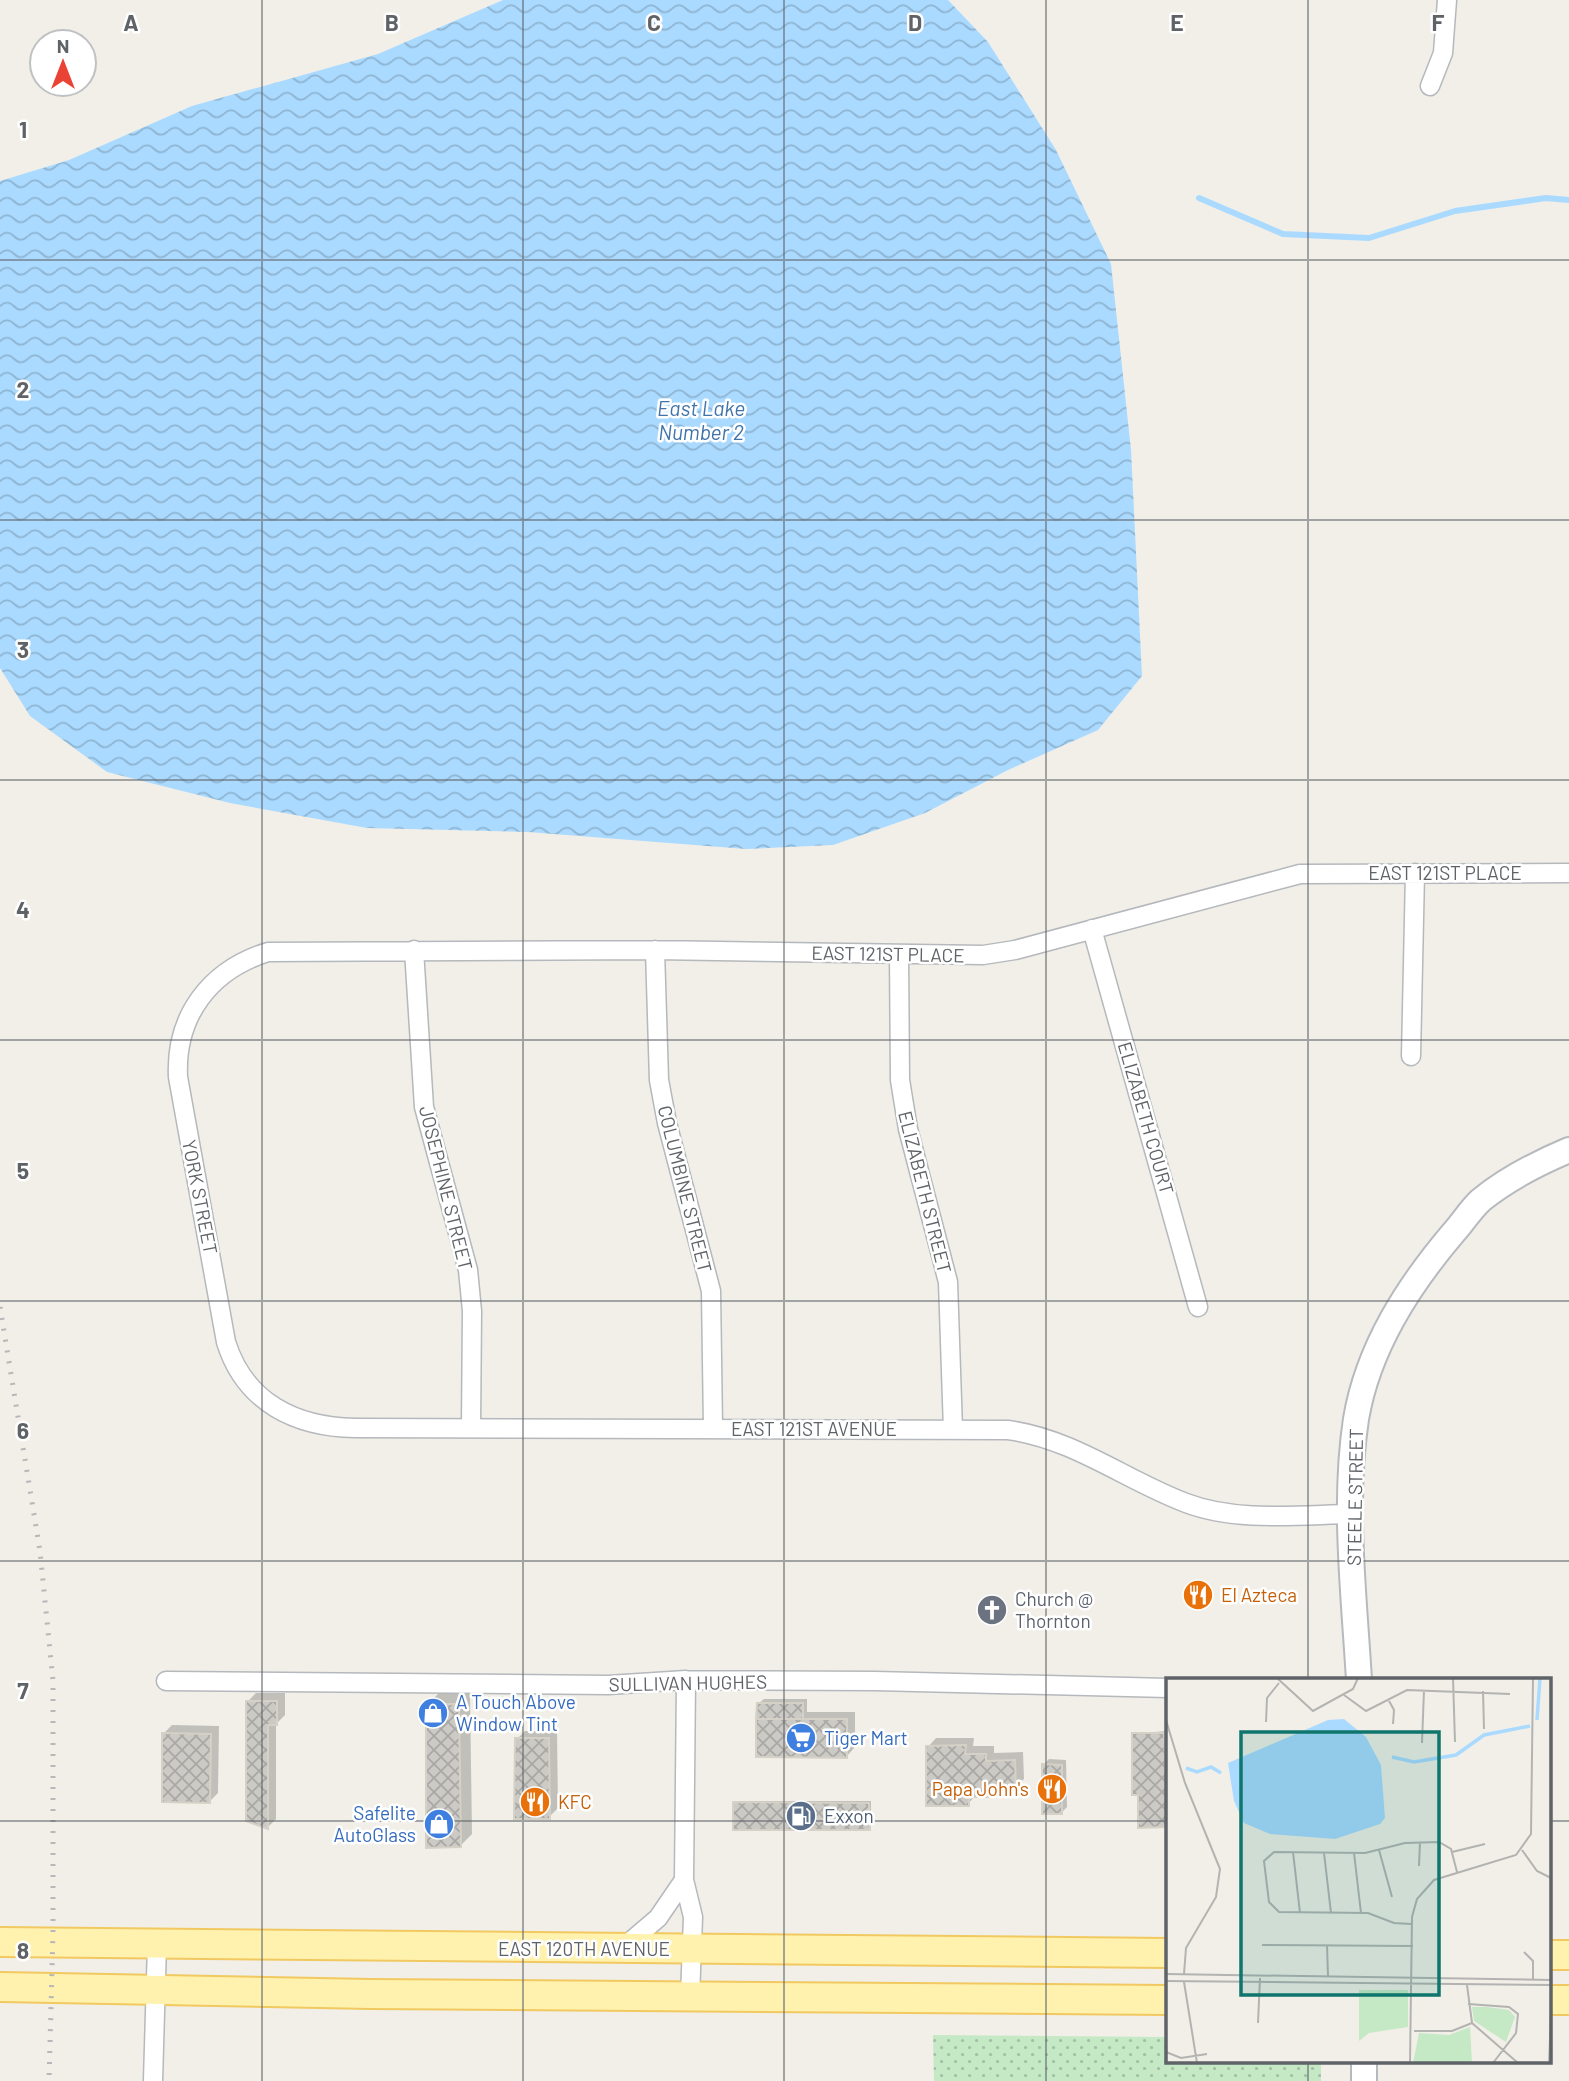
<svg xmlns="http://www.w3.org/2000/svg" width="1569" height="2081" font-family="Barlow,sans-serif">
<style>
.grass{fill:url(#grass-dots)}
.water{fill:url(#water-waves)}
.shadow{fill:#0003}
.lines{fill:none;stroke-linecap:round;stroke-linejoin:round}
.stream{stroke:#aadaff;stroke-width:6}
.building{fill:url(#building-cross-hatch);stroke:#d6d1c6;stroke-width:2}
.street-casing{stroke:#b5b8bc;stroke-width:21}
.secondary-casing{stroke:#b6babf;stroke-width:28}
.primary-casing{stroke:#f2c960;stroke-width:32}
.street{stroke:#fff;stroke-width:18}
.secondary{stroke:#fff;stroke-width:24}
.primary{stroke:#fff2af;stroke-width:28}
.rail{stroke:#b6b7b8;stroke-width:5;stroke-dasharray:2 9;stroke-linecap:butt}
.grid{fill:none;stroke:#5f6368;stroke-width:2;stroke-opacity:0.55}
.labels{text-anchor:middle;stroke-width:5;stroke-linejoin:round;paint-order:stroke}
.street-label{font-size:19px;fill:#5f6368;stroke:#fff}
.food-label{font-size:19px;fill:#c56008;stroke:#fff;text-anchor:start}
.worship-label{font-size:19px;fill:#5b616d;stroke:#fff;text-anchor:start}
.shop-label{font-size:19px;fill:#366cbe;stroke:#fff;text-anchor:start}
.service-label{font-size:19px;fill:#4e5e75;stroke:#fff;text-anchor:start}
.water-label{font-size:21px;font-style:italic;fill:#4174aa;stroke:#fff}
.inset-river{fill:none;stroke:#aadaff;stroke-width:3.5}
.inset-road{fill:none;stroke:#b3b3b1;stroke-width:2}
.view{fill:#0f766e;fill-opacity:0.15;stroke:#0f766e;stroke-width:3.5}
.inset-edge{fill:none;stroke:#5f6368;stroke-width:3.5}
.grid-label{font-size:23px;text-anchor:middle;font-weight:bold;fill:#5f6368;stroke:#fff;stroke-width:5;stroke-linejoin:round;paint-order:stroke}
</style>
<defs>
<pattern id="grass-dots" width="8" height="8" patternUnits="userSpaceOnUse" patternTransform="scale(1.75)"><rect width="8" height="8" fill="#c5e8c5"/><path d="M2 2h.1M6 6h.1" fill="none" stroke="#a3c0a4" stroke-width="1.8" stroke-linecap="round"/></pattern>
<pattern id="water-waves" width="16" height="10" patternUnits="userSpaceOnUse" patternTransform="scale(1.75)"><rect width="16" height="10" fill="#aadaff"/><path d="M0 5q4-4 8 0t8 0" fill="none" stroke="#8eb4d2"/></pattern>
<pattern id="building-cross-hatch" width="8" height="8" patternUnits="userSpaceOnUse" patternTransform="scale(1.75)"><rect width="8" height="8" fill="#cccac5"/><path d="M0 0l8 8M0 8l8-8" fill="none" stroke="#a9a8a4"/></pattern>
</defs>
<rect width="100%" height="100%" fill="#f1efe8"/>
<path class="grass" d="M933,2035L1168,2037V2062H1321V2081H934Z"/>
<path class="water" d="M503,0H948L988,42L1056,150L1111,264L1131,450L1142,676L1098,730L1008,770L925,813L833,845L746,849L528,832L367,828L230,803L107,772L30,716L0,668V181L69,160L192,106L378,54Z"/>
<path class="shadow" d="M256,1693H285V1715L276,1724V1819L268,1827L247,1819V1702Z
M439,1693H470L472,1834L461,1845L428,1704Z
M764,1699H807V1712H855V1747L847,1756L758,1704Z
M172,1725L219,1726L218,1793L210,1801L163,1734Z
M525,1731H557L558,1808L549,1817L517,1739Z
M1166,1731L1168,1793L1167,1826L1139,1793L1134,1734Z
M936,1738H974L973,1746H994V1753L1023,1752L1024,1779L1015,1787H995L987,1795H976L968,1804L928,1747Z
M1049,1759L1066,1760L1067,1807L1062,1812L1044,1764Z
M737,1801H871V1827L869,1829L735,1803Z"/>
<g class="lines">
<path class="stream" d="M1199,198L1283,234L1369,238L1455,211L1546,198L1569,200"/>
</g>
<path class="building" d="M246,1701H277V1725H268V1829L246,1821Z
M757,1703H803V1719H756Z
M426,1704H459L461,1847L426,1848Z
M756,1719H847V1758L756,1757Z
M162,1733L211,1734L210,1803L162,1802Z
M1132,1733H1164L1168,1827L1138,1828V1795H1132Z
M515,1738H549L550,1819H514Z
M966,1745L965,1754H986V1761L1015,1760L1016,1789H988V1797H969V1806H926V1746Z
M1042,1764L1062,1765V1814H1042Z
M733,1802L869,1803L870,1830H733Z"/>
<g class="lines">
<g class="street-casing">
<path id="street" d="M1430,86L1443,53L1447,0
M1092,929L1198,1307
M414,950L424,1107L468,1270L472,1311L471,1427
M655,950L659,1080L667,1123L711,1291L713,1428
M899,954L900,1080L908,1129L948,1282L953,1430
M1411,1056L1415,873
M1351,1514C1298,1515 1236,1522 1186,1503C1125,1480 1074,1439 1008,1430L355,1428C296,1427 245,1403 226,1342L178,1077C175,1016 210,970 268,952L655,950L983,955L1015,950L1300,874L1569,873
M686,1680L684,1880L693,1917L690,1997
M166,1681L608,1685L686,1680L875,1681L1168,1688
M624,1947L658,1918L684,1880
M153,2081L157,1944"/>
</g>
<g class="secondary-casing">
<path id="secondary" d="M1359,1680C1354,1595 1343,1504 1356,1419C1368,1348 1408,1286 1454,1232C1463,1222 1471,1209 1481,1200C1508,1178 1538,1163 1569,1150
M1364,2062V2081"/>
</g>
<g class="primary-casing">
<path id="primary" d="M0,1942L1168,1953
M1550,1955H1569
M0,1987L371,1994L1168,2000
M1550,2000H1569"/>
</g>
<use href="#street" class="street"/>
<use href="#secondary" class="secondary"/>
<use href="#primary" class="primary"/>
<path class="rail" d="M0,1307L40,1551L53,1681V1933L49,2081"/>
</g>
<path class="grid" d="M262,0V2081M523,0V2081M784,0V2081M1046,0V2081M1308,0V1680M0,260H1569M0,520H1569M0,780H1569M0,1040H1569M0,1301H1569M0,1561H1569M0,1821H1168M1550,1821H1569M1308,2062V2081"/>
<defs>
<g id="restaurant-disc" transform="scale(1.575)"><circle r="9.5" fill="#e8710a" stroke="#fff"/><path d="M-5-6h1v4h1v-4h1v4h1v-4h1v5L-1.5 .5V6h-2V.5L-5-1ZM5-6V6H3V1.5H1.5Q1.5-4 5-6Z" fill="#fff"/></g>
<g id="church-disc" transform="scale(1.575)"><circle r="9.5" fill="#6b7280" stroke="#fff"/><path d="M-1.2-6h2.4v3.5h3.3v2.4h-3.3V6h-2.4V-.1h-3.3v-2.4h3.3Z" fill="#fff"/></g>
<g id="shop-disc" transform="scale(1.575)"><circle r="9.5" fill="#3f7fe0" stroke="#fff"/><path d="M-5-2.5h2.3a2.7 3.5 0 0 1 5.4 0H5L5.5 6h-11ZM-1.5-2.5h3a1.5 2.3 0 0 0-3 0Z" fill="#fff"/></g>
<g id="supermarket-disc" transform="scale(1.575)"><circle r="9.5" fill="#3f7fe0" stroke="#fff"/><path d="M-6-5.5h2.5l.6 2H6L4.5 2H-2.5L-4.4-4H-6ZM-1.5 3.2a1.3 1.3 0 1 0 .1 0ZM3 3.2a1.3 1.3 0 1 0 .1 0Z" fill="#fff"/></g>
<g id="fuel-disc" transform="scale(1.575)"><circle r="9.5" fill="#5c6f8a" stroke="#fff"/><path d="M-5.5-6h7V0h2V4h1.3V-2.5L3-4.5l.8-.8L6-3V5H2.5V1h-1V6h-7ZM-4.2-4.7v3.2H.2V-4.7Z" fill="#fff"/></g>
</defs>
<g fill-rule="evenodd">
<use href="#restaurant-disc" x="1198" y="1595"/>
<use href="#church-disc" x="992" y="1610"/>
<use href="#shop-disc" x="433" y="1713"/>
<use href="#supermarket-disc" x="801" y="1738"/>
<use href="#restaurant-disc" x="1052" y="1789"/>
<use href="#restaurant-disc" x="535" y="1802"/>
<use href="#fuel-disc" x="801" y="1816"/>
<use href="#shop-disc" x="439" y="1824"/>
</g>
<g class="labels">
<g class="street-label">
<text x="1445" y="880">EAST 121ST PLACE</text>
<text transform="translate(888 954) rotate(1)" y="7">EAST 121ST PLACE</text>
<text transform="translate(1146 1118) rotate(74)" y="7">ELIZABETH COURT</text>
<text transform="translate(446 1188) rotate(76)" y="7">JOSEPHINE STREET</text>
<text transform="translate(685 1189) rotate(76)" y="7">COLUMBINE STREET</text>
<text transform="translate(925 1192) rotate(76)" y="7">ELIZABETH STREET</text>
<text transform="translate(200 1197) rotate(79)" y="7">YORK STREET</text>
<text x="814" y="1436">EAST 121ST AVENUE</text>
<text transform="translate(1355 1497) rotate(-89)" y="7">STEELE STREET</text>
<text transform="translate(688 1683) rotate(-1)" y="7">SULLIVAN HUGHES</text>
<text x="584" y="1956">EAST 120TH AVENUE</text>
</g>
<g class="food-label">
<text x="1221" y="1602">El Azteca</text>
<text x="1029" y="1796" text-anchor="end">Papa John's</text>
<text x="558" y="1809">KFC</text>
</g>
<g class="worship-label">
<text x="1015" y="1606">Church @<tspan x="1015" dy="22">Thornton</tspan></text>
</g>
<g class="shop-label">
<text x="456" y="1709">A Touch Above<tspan x="456" dy="22">Window Tint</tspan></text>
<text x="824" y="1745">Tiger Mart</text>
<text x="416" y="1820" text-anchor="end">Safelite<tspan x="416" dy="22">AutoGlass</tspan></text>
</g>
<g class="service-label">
<text x="824" y="1823">Exxon</text>
</g>
<g class="water-label">
<text x="701" y="416">East Lake<tspan x="701" dy="24">Number 2</tspan></text>
</g>
</g>
<g transform="translate(1166 1678)">
<rect width="385" height="385" fill="#f1efe8"/>
<path d="M193,312H242V349L203,355L193,363Z" fill="#c5e8c5"/>
<path d="M321,329L343,332L349,339L340,364L308,343L306,329ZM304,349L306,385H247L253,355L283,357Z" fill="#c5e8c5"/>
<path d="M178,41L200,59L215,87L219,140L214,146L169,161L104,156L78,145L68,123L62,85L162,42Z" fill="#aadaff"/>
<path class="inset-river" d="M371,42L374,0M226,79L248,84L290,77L318,57L364,48M20,90L31,94L45,89L55,95"/>
<path class="inset-road" d="M111,0L147,33L187,11L192,0M287,0L289,64M317,13L318,51M178,17L200,33L241,12L344,16M222,21L228,32L227,46M0,42L19,105L54,191L50,219L20,270L18,296M100,44L101,20L113,5M256,65L258,12M213,172L226,219M356,172L371,193L385,200M127,174L134,235M286,174L319,166M158,175L165,235M188,175L195,235M253,188L254,164M245,246L228,245L202,235L113,234L103,224L98,183L108,174L199,175L239,165L273,164L285,171L291,194M96,267L247,268M161,267L162,298M358,274L367,283V302M0,296L385,302M0,303L385,307M18,304L31,385M301,307L306,345L352,385M302,326L343,329L352,336L350,355L327,385M92,345L94,300M248,353H286L306,345M0,374L15,380L41,376M244,385L246,239L251,221L268,202L350,177L365,156L367,0M383,385L385,337"/>
<path class="view" d="M75,54H273V317H75Z"/>
<rect width="385" height="385" class="inset-edge"/>
</g>
<g class="grid-label">
<text x="131" y="31">A</text>
<text x="392" y="31">B</text>
<text x="654" y="31">C</text>
<text x="915" y="31">D</text>
<text x="1177" y="31">E</text>
<text x="1438" y="31">F</text>
<text x="23" y="138">1</text>
<text x="23" y="398">2</text>
<text x="23" y="658">3</text>
<text x="23" y="918">4</text>
<text x="23" y="1179">5</text>
<text x="23" y="1439">6</text>
<text x="23" y="1699">7</text>
<text x="23" y="1959">8</text>
</g>
<g transform="translate(63 63)"><circle r="33" fill="#ffffff" stroke="#bfc1c3" stroke-width="2"/>
<path d="M0-5L12 26L0 18L-12 26Z" fill="#ea4335"/>
<text y="-10" font-size="19" font-weight="bold" text-anchor="middle" fill="#5f6368">N</text>
</g>
</svg>
